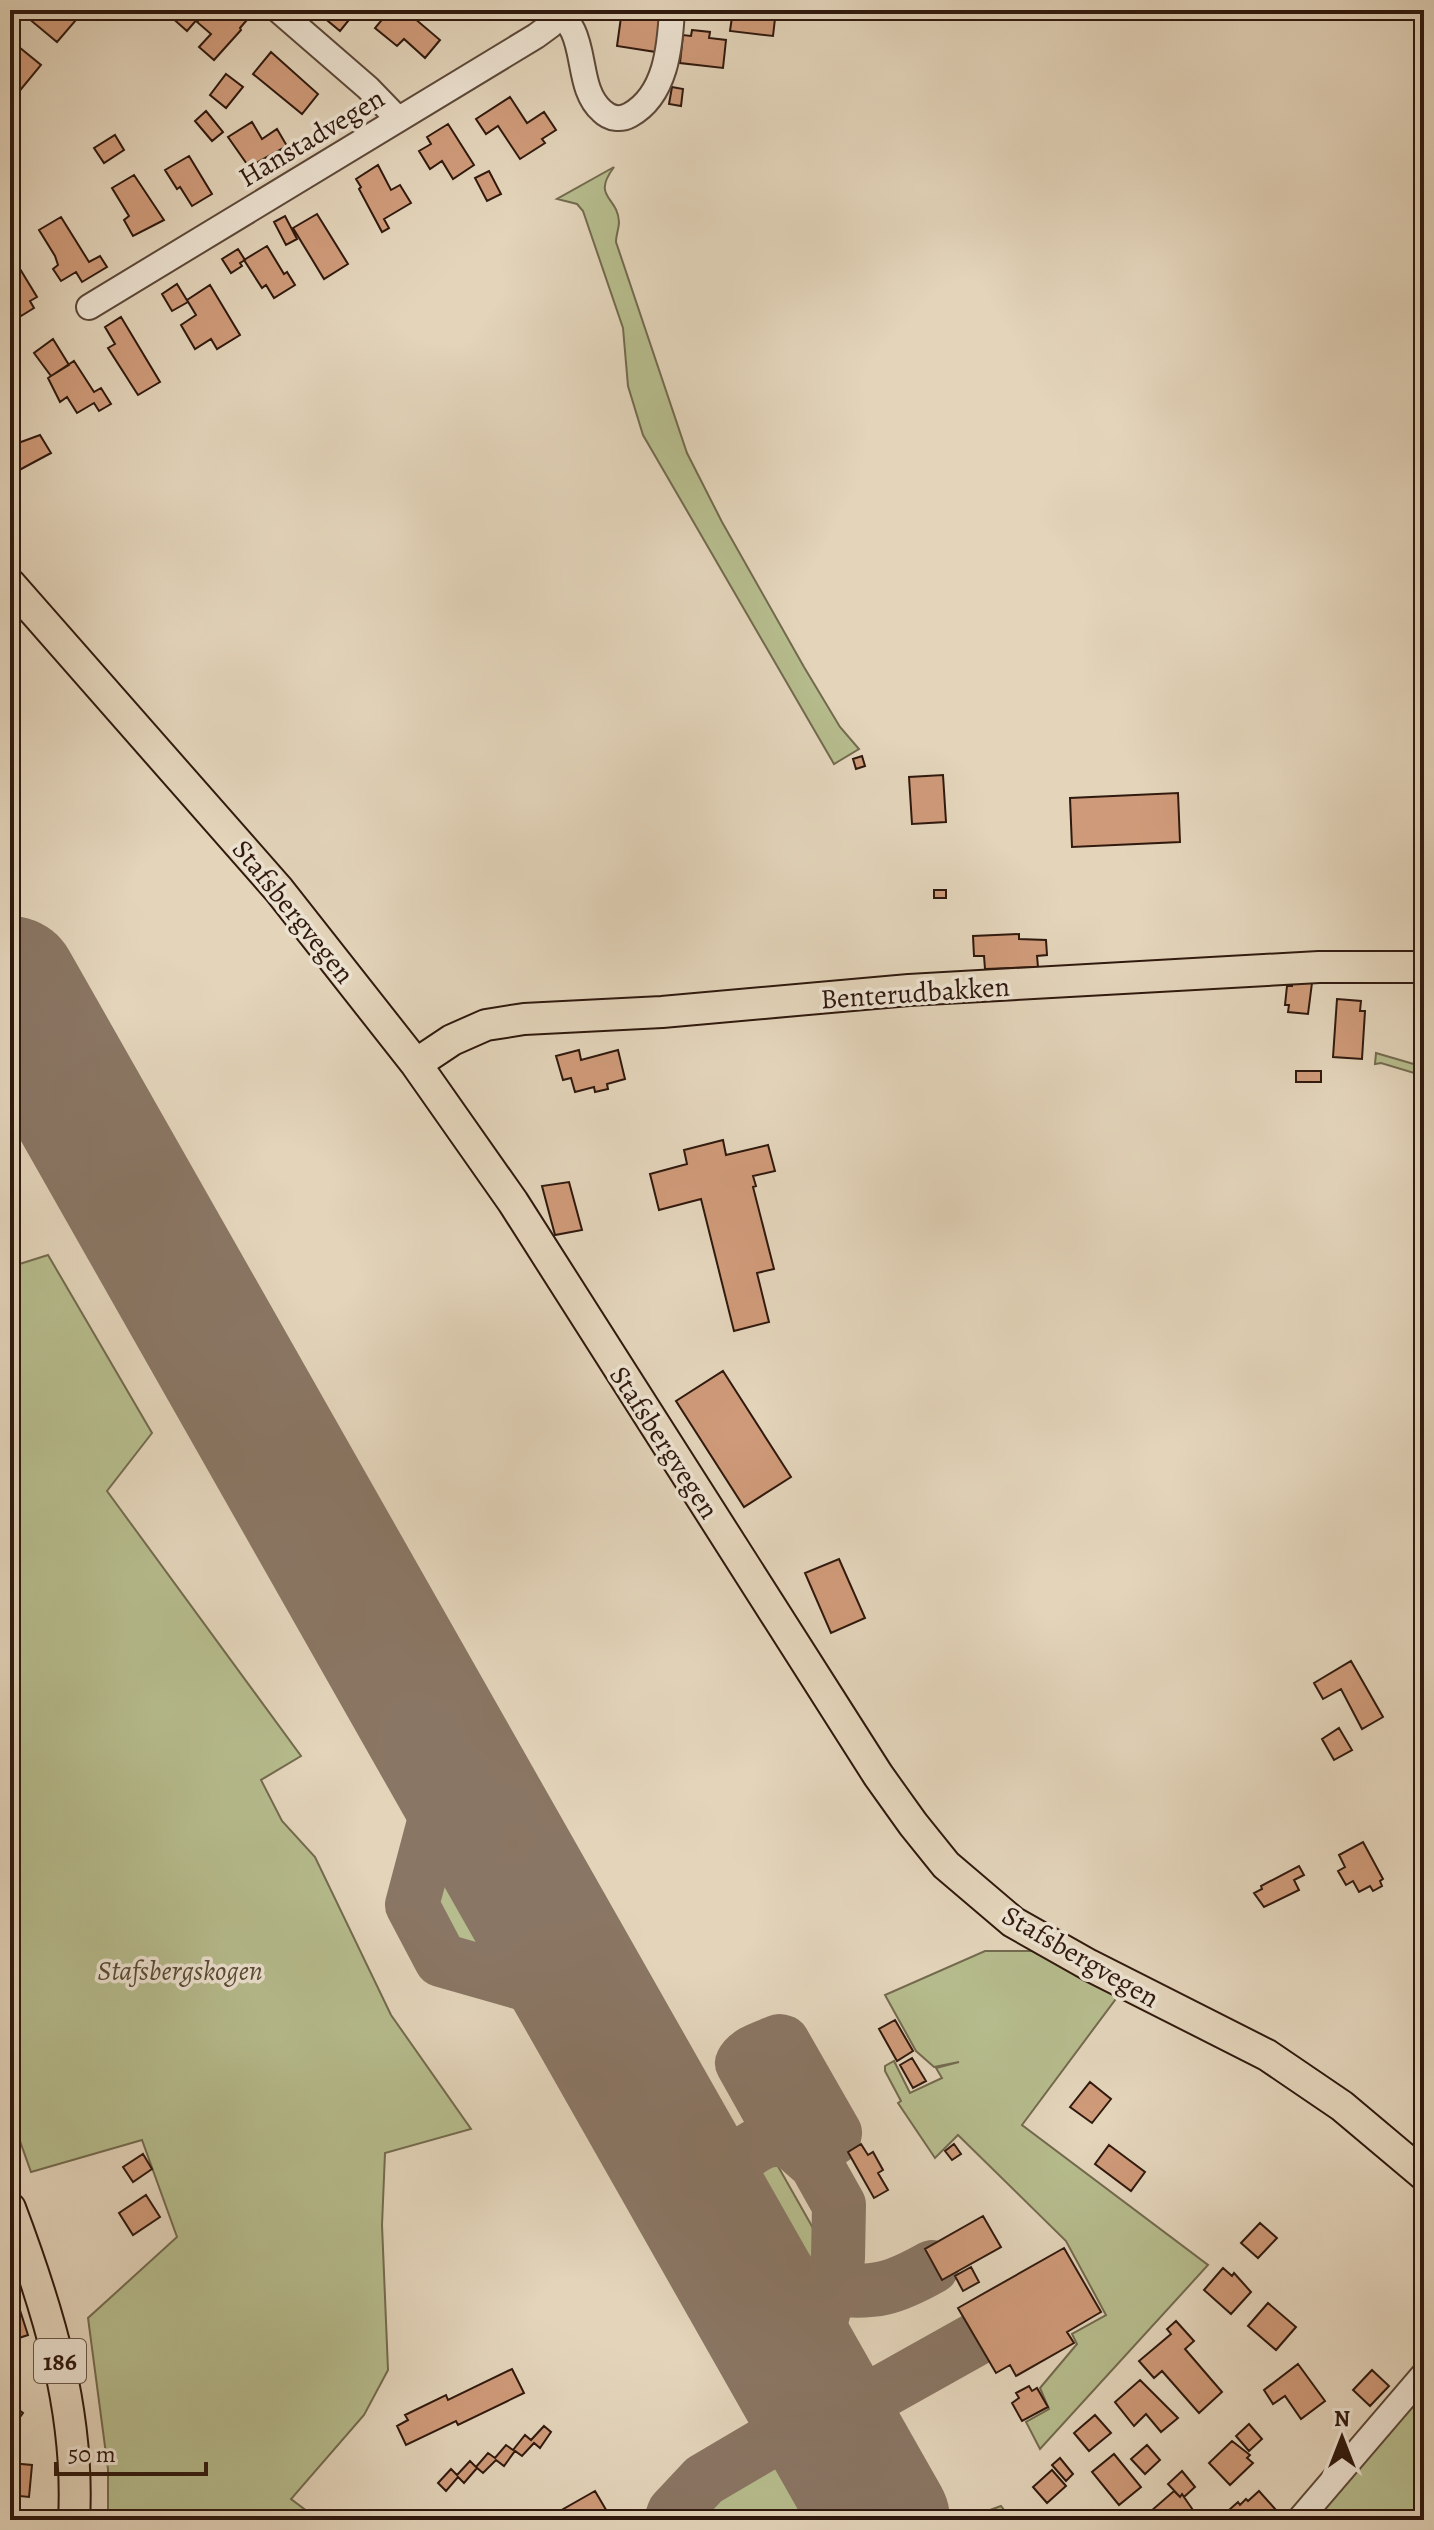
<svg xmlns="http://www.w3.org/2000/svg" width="1434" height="2530" font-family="Alegreya,serif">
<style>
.green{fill:#b6bc8d;stroke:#736a4e;stroke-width:2}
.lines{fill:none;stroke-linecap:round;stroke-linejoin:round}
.taxiway{stroke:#8a7664;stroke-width:54}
.runway{stroke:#8a7664;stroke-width:136}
.building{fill:#cf9a79;stroke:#30190e;stroke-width:2}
.minor-casing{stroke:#5d4839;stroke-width:28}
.major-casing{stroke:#30190e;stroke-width:34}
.minor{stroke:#ede3d2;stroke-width:24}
.major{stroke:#e3d4ba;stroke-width:30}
.labels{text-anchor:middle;stroke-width:7;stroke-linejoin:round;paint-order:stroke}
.shield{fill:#ede3d2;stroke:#695649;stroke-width:2}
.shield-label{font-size:26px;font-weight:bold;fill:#30190e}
.street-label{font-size:28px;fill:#30190e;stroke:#ede3d2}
.park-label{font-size:28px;font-style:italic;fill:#584a34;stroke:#ede3d2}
</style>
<rect width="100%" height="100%" fill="#e3d4ba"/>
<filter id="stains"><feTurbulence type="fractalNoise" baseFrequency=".0025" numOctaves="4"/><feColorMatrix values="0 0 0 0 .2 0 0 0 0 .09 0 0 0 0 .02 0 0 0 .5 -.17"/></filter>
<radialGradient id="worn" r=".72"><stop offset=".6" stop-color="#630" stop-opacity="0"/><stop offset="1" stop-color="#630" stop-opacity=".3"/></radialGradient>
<path class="green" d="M614,167C591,198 618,196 619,222C619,228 616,235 616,242L687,453L722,522L804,667L840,727L859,749L834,764L643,435L628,386L623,328L583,211L577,204L557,199Z
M1376,1053L1424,1067V1076L1381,1063L1375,1064Z
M48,1255L152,1433L107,1491L301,1756L261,1780L282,1821L315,1857L391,2015L471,2129L385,2153L382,2225L388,2370L364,2415L291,2499L319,2520H108V2469L88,2318L177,2237L142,2140L31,2172L10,2113V1267Z
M453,1788L561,1984L457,1956L424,1896Z
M985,1951H1034L1118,1996L1022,2125L1208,2265L1040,2449L1026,2422L1049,2409L1040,2388L1077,2344L1072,2334L1106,2315L1066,2241L958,2135L935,2158L898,2103L901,2101L885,2071V2066L894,2061L910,2093L942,2078L936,2068L959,2062L934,2067L916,2051L885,1995Z
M775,2161L822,2244L827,2263L808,2331L797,2339L716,2195Z
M1424,2384V2520H1307Z
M770,2455L807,2520H717L705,2500L712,2488Z
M1001,2506L1012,2520H975L973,2516Z"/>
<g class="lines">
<path class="taxiway" d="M451,1758L412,1905L441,1960L588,2002
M767,2140L775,2130V2122L742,2063C748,2051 766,2047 779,2041L783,2042L835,2133L834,2138L823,2144
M830,2289C875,2294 893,2289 932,2267
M782,2434L790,2429L826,2423L976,2339
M671,2520L674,2512L704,2480L782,2434L792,2424L811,2396L809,2366L838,2258L839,2205L816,2164L790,2141C782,2140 772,2139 764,2142C739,2152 713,2185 684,2173"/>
<path class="runway" d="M10,984L882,2520"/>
</g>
<path class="building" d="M10,10H32L34,11L28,18L20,11L13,20Z
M32,10H63L76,20L57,42L28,18L34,11Z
M175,10H205L187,31L170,16Z
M207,10H218L225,16L233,10L246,21L240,28L241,30L214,60L199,47L211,34L197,22Z
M327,10H357L340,31L322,16Z
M390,10L420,11L414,18L440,40L425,58L404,39L397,46L375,28Z
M622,10H662L656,52L617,46Z
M733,10H776L773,36L730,31Z
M692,30L710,32L709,38L726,40L723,68L680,63L683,35L691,36Z
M19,47L41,65L17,94L10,88V59Z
M271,52L318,94L302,114L253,74Z
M226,74L243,87L226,108L210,95Z
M672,87L683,89L681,106L669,104Z
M510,97L527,123L544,112L556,130L542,139L545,143L520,159L498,126L486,134L476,119Z
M206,111L223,132L212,141L195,121Z
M252,122L262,139L277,129L287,146L249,167L228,137Z
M448,124L474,165L453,179L442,161L430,169L419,151L431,144L427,137Z
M115,135L124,150L104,163L94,148Z
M189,156L212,194L192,206L180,187L177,189L165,170Z
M378,165L391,190L400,185L411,203L384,219L389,228L382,232L359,189L361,187L356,179Z
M489,171L501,194L487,201L475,178Z
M134,175L164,220L133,236L124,220L129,216L112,188Z
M317,214L348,264L324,279L293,228Z
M285,216L297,239L286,245L274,222Z
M61,217L89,262L100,256L107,267L82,282L76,272L61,281L53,269L58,265L55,256L39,230Z
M267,246L284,274L287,272L295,285L274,298L266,285L262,288L244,260Z
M238,249L245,260L240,263L242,266L231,273L222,259Z
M17,264L37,297L30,301L34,308L21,316L10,303V268Z
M177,284L188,302L172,311L162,294Z
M210,285L240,335L217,349L211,339L195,349L181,325L196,315L187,300Z
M121,317L160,382L138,395L108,348L115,344L105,327Z
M53,339L69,365L51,376L34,353Z
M74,361L94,392L101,388L111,404L99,411L94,403L77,413L67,397L60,402L48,378Z
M40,435L51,453L10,475V446Z
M862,756L865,766L856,769L853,759Z
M943,775L946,822L912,824L909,777Z
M1178,793L1180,842L1072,847L1070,798Z
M934,890H946V898H934Z
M1019,934V939L1046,940L1047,955L1037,956L1038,967L985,969L984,956H974L973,936Z
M1292,981L1312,983L1308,1014L1288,1012L1289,1005H1285L1287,986H1292Z
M1337,999L1361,1001L1360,1011H1365L1362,1059L1333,1057Z
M579,1050L581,1060L618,1050L625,1079L607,1084L608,1089L595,1092L594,1087L575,1092L571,1078L563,1080L556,1056Z
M1296,1071H1321V1082H1296Z
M723,1140L726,1155L768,1145L775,1171L753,1176L756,1186L753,1187L774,1269L757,1273L769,1322L734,1331L701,1199L659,1210L650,1174L687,1164L684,1150Z
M569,1182L582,1230L555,1235L542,1186Z
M723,1371L791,1477L744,1507L676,1401Z
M839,1559L865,1618L831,1633L805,1573Z
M1351,1661L1383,1717L1362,1729L1341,1689L1323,1699L1314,1683Z
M1339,1728L1352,1750L1334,1760L1322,1739Z
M1363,1842L1383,1879L1380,1881L1382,1886L1373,1891L1370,1886L1359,1892L1353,1881L1346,1885L1338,1871L1345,1867L1339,1855Z
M1299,1866L1304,1875L1294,1880L1299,1890L1264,1907L1254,1893L1262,1889L1261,1886Z
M895,2020L913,2051L897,2061L879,2029Z
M912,2058L926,2081L913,2088L900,2065Z
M1090,2082L1111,2099L1092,2123L1070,2107Z
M861,2144L868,2155L873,2152L883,2170L878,2173L888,2190L874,2198L848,2152Z
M954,2144L961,2154L952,2160L945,2151Z
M1109,2145L1145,2172L1131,2191L1095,2164Z
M143,2154L152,2169L133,2182L123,2167Z
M146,2195L160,2217L133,2235L119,2213Z
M983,2216L1001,2247L942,2280L925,2249Z
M1260,2223L1277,2238L1258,2258L1241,2243Z
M1064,2248L1101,2312L1067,2332L1074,2343L1016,2376L1010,2365L996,2373L958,2308Z
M971,2267L979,2282L963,2291L955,2276Z
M1223,2268L1232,2276L1234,2273L1251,2292L1231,2314L1204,2290Z
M17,2301L28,2335L16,2339L13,2330L19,2328L17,2319L10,2321V2325V2303Z
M1268,2303L1296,2327L1276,2350L1248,2326Z
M1176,2321L1194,2341L1185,2349L1222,2392L1199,2413L1162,2371L1154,2378L1139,2361L1171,2334L1167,2329Z
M1298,2364L1325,2401L1301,2419L1285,2396L1273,2404L1264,2390Z
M512,2369L524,2393L458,2425L456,2421L406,2445L397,2426L408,2420L405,2415L446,2395L448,2400Z
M1372,2370L1389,2386L1370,2406L1353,2390Z
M1140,2380L1178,2418L1161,2432L1146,2414L1134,2426L1115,2402Z
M1029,2386L1032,2391L1037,2388L1048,2407L1022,2421L1012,2403L1019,2398L1016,2393Z
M10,2403L23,2413L10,2431Z
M1095,2415L1111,2433L1089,2451L1074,2433Z
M1249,2424L1262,2439L1249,2451L1236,2436Z
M544,2426L551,2432L540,2448L534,2443L522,2456L515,2451L504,2466L496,2460L483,2473L477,2468L464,2483L458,2477L446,2491L438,2483L451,2469L457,2475L470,2461L476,2467L488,2453L495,2458L506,2445L513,2450L525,2435L531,2440Z
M1232,2441L1250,2455L1247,2458L1253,2463L1230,2485L1209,2463Z
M1147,2445L1160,2460L1145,2474L1131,2459Z
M1114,2454L1141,2487L1119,2505L1092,2472Z
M1060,2458L1073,2474L1066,2481L1052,2465Z
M10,2463L32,2465L29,2497L10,2495Z
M1052,2470L1066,2486L1047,2503L1033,2487Z
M1182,2471L1195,2487L1184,2497L1182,2494L1180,2497L1168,2484Z
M595,2491L612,2520H544Z
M1174,2491L1180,2497L1182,2494L1184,2497L1195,2513L1187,2520H1159L1151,2511Z
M1259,2491L1276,2510L1266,2520H1224L1230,2514L1228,2511L1238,2502L1240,2505L1246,2499L1248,2501Z"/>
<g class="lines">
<g class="minor-casing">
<path id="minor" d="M278,10L368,88L398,119
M561,10C563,18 569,23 573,31C585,56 580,92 602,111C610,119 621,120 630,115C666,95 670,47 672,10
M89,307L536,36L551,25L560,13
M1299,2520L1424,2374"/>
</g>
<g class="major-casing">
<path id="major" d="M10,584L279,890L416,1064L513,1202L878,1775L913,1824L946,1865L1013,1922L1089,1965L1267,2055L1342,2106L1424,2175
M416,1064L452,1040L486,1025L524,1019L662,1012L909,990L1319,967H1424
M10,2208C48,2309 80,2411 74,2520"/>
</g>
<use href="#minor" class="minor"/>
<use href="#major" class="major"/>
</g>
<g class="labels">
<rect class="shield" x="34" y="2339" width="52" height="44" rx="6"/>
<g class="shield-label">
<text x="60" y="2370">186</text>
</g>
<g class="street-label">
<text transform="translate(311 137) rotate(-31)" y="10">Hanstadvegen</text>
<text transform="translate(294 911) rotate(51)" y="10">Stafsbergvegen</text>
<text transform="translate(915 992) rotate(-4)" y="10">Benterudbakken</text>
<text transform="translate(665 1442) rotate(57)" y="10">Stafsbergvegen</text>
<text transform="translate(1081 1956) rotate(30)" y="10">Stafsbergvegen</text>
</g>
<g class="park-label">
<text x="180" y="1980">Stafsbergskogen</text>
</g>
</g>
<rect width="1434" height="2530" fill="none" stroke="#e3d4ba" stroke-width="40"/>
<rect x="12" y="12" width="1410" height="2506" fill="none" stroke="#30190e" stroke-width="4"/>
<rect x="20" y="20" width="1394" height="2490" fill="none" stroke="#30190e" stroke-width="2"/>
<g transform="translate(1342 2438)" stroke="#ede3d2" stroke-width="6" paint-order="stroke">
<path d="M0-6L14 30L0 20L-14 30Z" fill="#30190e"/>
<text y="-12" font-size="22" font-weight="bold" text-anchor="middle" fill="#30190e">N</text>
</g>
<path d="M56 2462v12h150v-12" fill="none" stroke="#30190e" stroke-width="4"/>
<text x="68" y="2462" font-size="24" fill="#30190e" stroke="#ede3d2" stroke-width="6" paint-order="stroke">50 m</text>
<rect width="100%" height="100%" filter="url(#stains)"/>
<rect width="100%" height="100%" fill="url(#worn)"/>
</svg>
